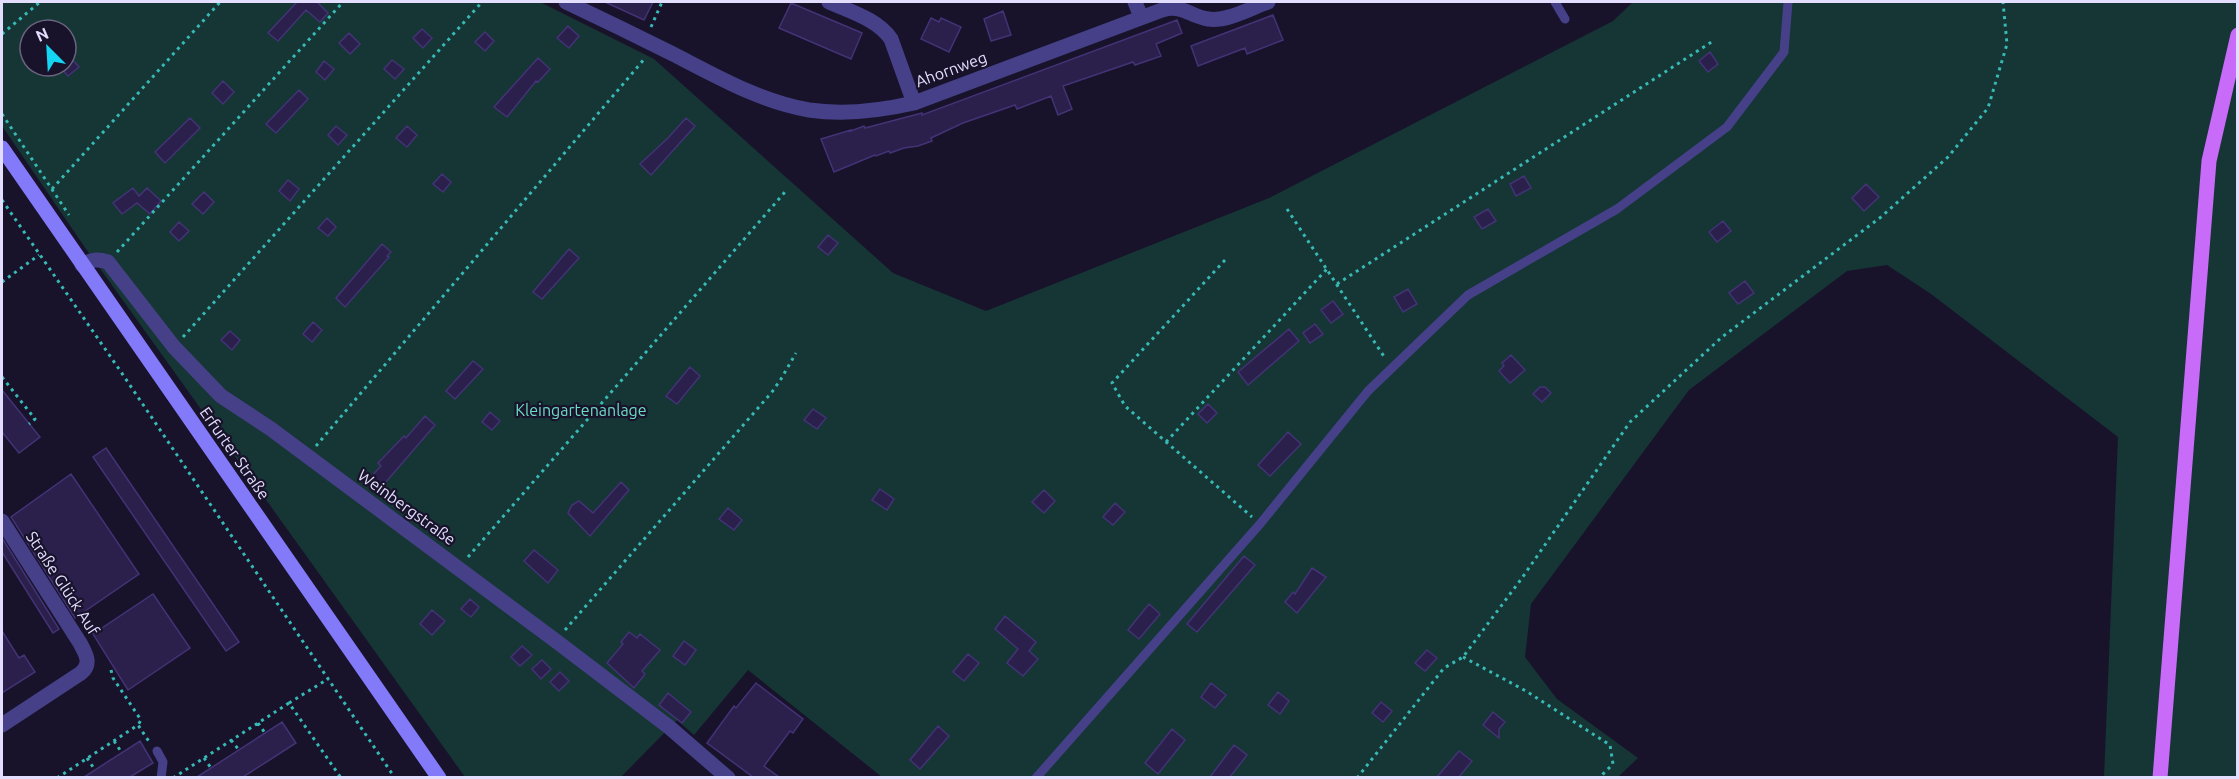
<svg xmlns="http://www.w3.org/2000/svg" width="2239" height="779" font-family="Ubuntu,sans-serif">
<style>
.green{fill:#163535;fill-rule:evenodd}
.building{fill:#2a204b;stroke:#433376;stroke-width:1.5}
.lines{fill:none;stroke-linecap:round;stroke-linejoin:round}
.path{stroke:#37b9b5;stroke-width:3;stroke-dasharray:3 4.5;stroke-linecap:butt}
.service{stroke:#454088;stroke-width:9}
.minor{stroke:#454088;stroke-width:15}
.secondary{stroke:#827af9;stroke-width:15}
.primary{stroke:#c86bf8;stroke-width:15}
.labels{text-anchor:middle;stroke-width:4.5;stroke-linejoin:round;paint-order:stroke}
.street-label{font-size:16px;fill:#e3defd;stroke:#18132b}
.park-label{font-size:16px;fill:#6cdcc4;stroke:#18132b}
</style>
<rect width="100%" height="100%" fill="#18132b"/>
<path class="green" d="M2,2H540L654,59L893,273L986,311L1269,198L1613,21L1633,2H2237V777H2104L2118,437L1931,294L1887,265L1847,271L1689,390L1531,604L1525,657L1557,699L1638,758L1618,777H882L748,670L694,735L677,720L621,777H465L86,249L2,126ZM30,30H66V66H30Z"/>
<path class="building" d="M297,2H317L328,13L320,22L306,10L278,41L268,33Z
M605,2H653L644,20Z
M791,3L862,33L851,59L779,28Z
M1003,11L1011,35L991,41L984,19Z
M1273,15L1283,40L1247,54L1245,48L1198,66L1191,46Z
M931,18L939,22L941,18L961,27L949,52L921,39Z
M1177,20L1182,33L1156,44L1161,56L1135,65L1133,62L1063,86L1072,109L1058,115L1051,96L1017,109L1015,105L963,123L931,138L932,141L918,146L904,148L890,153L889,151L876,156L875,155L834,172L821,139L851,130V131L864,126L865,128L922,113V115Z
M568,26L579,36L569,48L557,38Z
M422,29L432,38L423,48L413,38Z
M485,32L494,41L485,51L475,42Z
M349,33L360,44L350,54L339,43Z
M1710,52L1718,64L1708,72L1699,61Z
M70,57L79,67L68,76L62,69V66H66V61Z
M538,58L550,69L538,82L536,81L507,117L494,107Z
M392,60L404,69L395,79L384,69Z
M324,61L334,69L325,80L316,72Z
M223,81L234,92L223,104L212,93Z
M299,90L308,99L276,133L266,124Z
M190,118L200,128L165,163L155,152Z
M686,118L695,126L651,175L640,164L668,138Z
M336,126L347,135L338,145L328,135Z
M407,126L417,135L407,147L396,138Z
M442,174L451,182L443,192L433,184Z
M1524,176L1531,188L1516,196L1510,184Z
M288,180L299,189L290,201L279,191Z
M1866,184L1879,197L1864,211L1852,198Z
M133,188L139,196L147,188L161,201L150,214L137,203L122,214L113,203Z
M204,192L214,202L203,214L192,204Z
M1488,209L1496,221L1482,229L1474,217Z
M327,218L336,227L328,236L318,228Z
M1723,221L1731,231L1717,242L1709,232Z
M179,222L189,231L179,241L170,232Z
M828,235L838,243L828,255L818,247Z
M382,244L391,252L387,256L389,257L345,307L336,298Z
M569,249L579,258L542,299L533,292Z
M1745,281L1754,293L1738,304L1729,293Z
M1408,289L1417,304L1403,312L1394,297Z
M1333,301L1343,314L1331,323L1321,310Z
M313,322L322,330L312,342L303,334Z
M1315,324L1323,334L1310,343L1303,333Z
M1289,329L1299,341L1248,385L1238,372Z
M230,331L240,340L232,350L221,340Z
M1511,355L1525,370L1510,383L1499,371L1504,366L1502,363Z
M473,361L483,369L455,399L446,391Z
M690,367L700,376L677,404L666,396Z
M1540,387H1545L1551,393L1542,402L1533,394Z
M2,390L40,437L19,453L2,432Z
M1208,404L1217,413L1207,423L1198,414Z
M813,409L826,418L817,429L804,420Z
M490,412L500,421L492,430L482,422Z
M425,416L435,425L379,490L368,480L381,466L378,463L404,436L406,438Z
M1288,432L1301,444L1270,476L1258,465Z
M106,448L239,642L226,651L93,457Z
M71,474L139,574L75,618L11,517Z
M621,482L629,490L590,536L568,513L572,505L579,501L593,513Z
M880,489L894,499L887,510L872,500Z
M1044,490L1055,501L1044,513L1032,502Z
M1115,503L1125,512L1113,525L1103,517Z
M728,508L742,520L734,530L719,519Z
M2,538L59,629L53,633L2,552Z
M534,550L558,570L548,583L524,561Z
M1244,556L1255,565L1197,632L1187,624Z
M1312,568L1326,577L1297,613L1285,602L1293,592L1295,594Z
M153,594L190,648L128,690L93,634Z
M470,599L479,607L471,617L461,609Z
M1149,604L1160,614L1139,639L1128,630Z
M432,610L445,621L432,635L420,624Z
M1005,616L1036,642L1029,651L1038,659L1023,676L1007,663L1018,649L995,629Z
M2,631L19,658L24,655L35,672L2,693Z
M629,632L637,638L640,634L660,650L642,671L645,674L634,688L607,663L623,644L621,642Z
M684,641L696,650L685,665L673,656Z
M522,646L532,655L520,666L511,657Z
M1427,650L1437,658L1425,671L1415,663Z
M968,654L979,663L964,681L953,672Z
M542,660L551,669L541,679L532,669Z
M560,672L569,681L559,691L550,682Z
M756,683L803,719L793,733L790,731L764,766L779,777H753L707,743L734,706L736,708Z
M1211,683L1226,695L1215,708L1201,697Z
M1278,692L1289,701L1280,714L1268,705Z
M668,693L691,712L682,723L659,705Z
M1381,702L1392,711L1383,722L1372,713Z
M1493,712L1505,722L1499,729V738L1483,725Z
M282,722L296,743L243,777H197Z
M938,726L949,736L920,769L910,760Z
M1172,729L1185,740L1158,774L1145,763Z
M140,741L153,763L130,777H84Z
M1234,745L1247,755L1230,777H1210Z
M1459,751L1472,761L1459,777H1437Z"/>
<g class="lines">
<path class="path" d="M651,27L662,2
M2,34L40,2
M2,114L69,215
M52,189L220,2
M2,200L119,369L395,778
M1287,209L1385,358
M117,252L343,2
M1225,260L1112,383L1125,406L1252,517
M2,282L39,255
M1337,284L1713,41
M183,337L482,2
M2,377L35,419L29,424
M1166,442L1327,269
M316,446L646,57
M468,557L785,192
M565,630L772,392L781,379L796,353
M1463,657L1526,691L1610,745L1613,764L1599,778
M111,670L113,678L141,720L138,725
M289,703L328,679
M258,723L265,733
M231,740L239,750
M114,741L122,753
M87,758L95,770
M204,758L211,768
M57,778L138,725L150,743
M173,778L289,703L341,778
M1357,778L1444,668L1463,657L1522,578L1630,422L1722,337L1881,217L1948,157L1988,108L2007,44L2003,2"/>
<path class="service" d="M1555,2L1565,19
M157,751L163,762L161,778
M1036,778L1260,524L1368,391L1468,295L1617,209L1727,127L1784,52L1788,2"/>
<path class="minor" d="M566,2C602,19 637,36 673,54C716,76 761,102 809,110C844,115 879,111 914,103L1162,10C1183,4 1189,16 1208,19C1227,22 1251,8 1268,2
M829,2C851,12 877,19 891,39L914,103
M1135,2L1141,17
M82,265C92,259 98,259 108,262L174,347L221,396L271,429L556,641L669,727L728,778
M2,521L80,643C86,654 92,664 81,673L2,725"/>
<path class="secondary" d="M2,148L439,778"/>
<path class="primary" d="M2160,778L2209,161L2238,35"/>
</g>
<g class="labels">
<g class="street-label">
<text transform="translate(951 69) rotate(-20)" y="6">Ahornweg</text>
<text transform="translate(235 453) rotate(55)" y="6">Erfurter Straße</text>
<text transform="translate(407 507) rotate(36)" y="6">Weinbergstraße</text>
<text transform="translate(63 583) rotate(57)" y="6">Straße Glück Auf</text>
</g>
<g class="park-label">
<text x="581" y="416">Kleingartenanlage</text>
</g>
</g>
<rect width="2239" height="779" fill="none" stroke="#e3defd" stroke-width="6"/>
<g transform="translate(48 48) rotate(336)"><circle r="28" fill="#18132b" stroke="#69647f" stroke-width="1.5"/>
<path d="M0-4.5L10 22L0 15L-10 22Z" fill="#14d6f4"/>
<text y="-9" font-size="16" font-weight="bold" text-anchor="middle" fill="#e3defd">N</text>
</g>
</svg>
